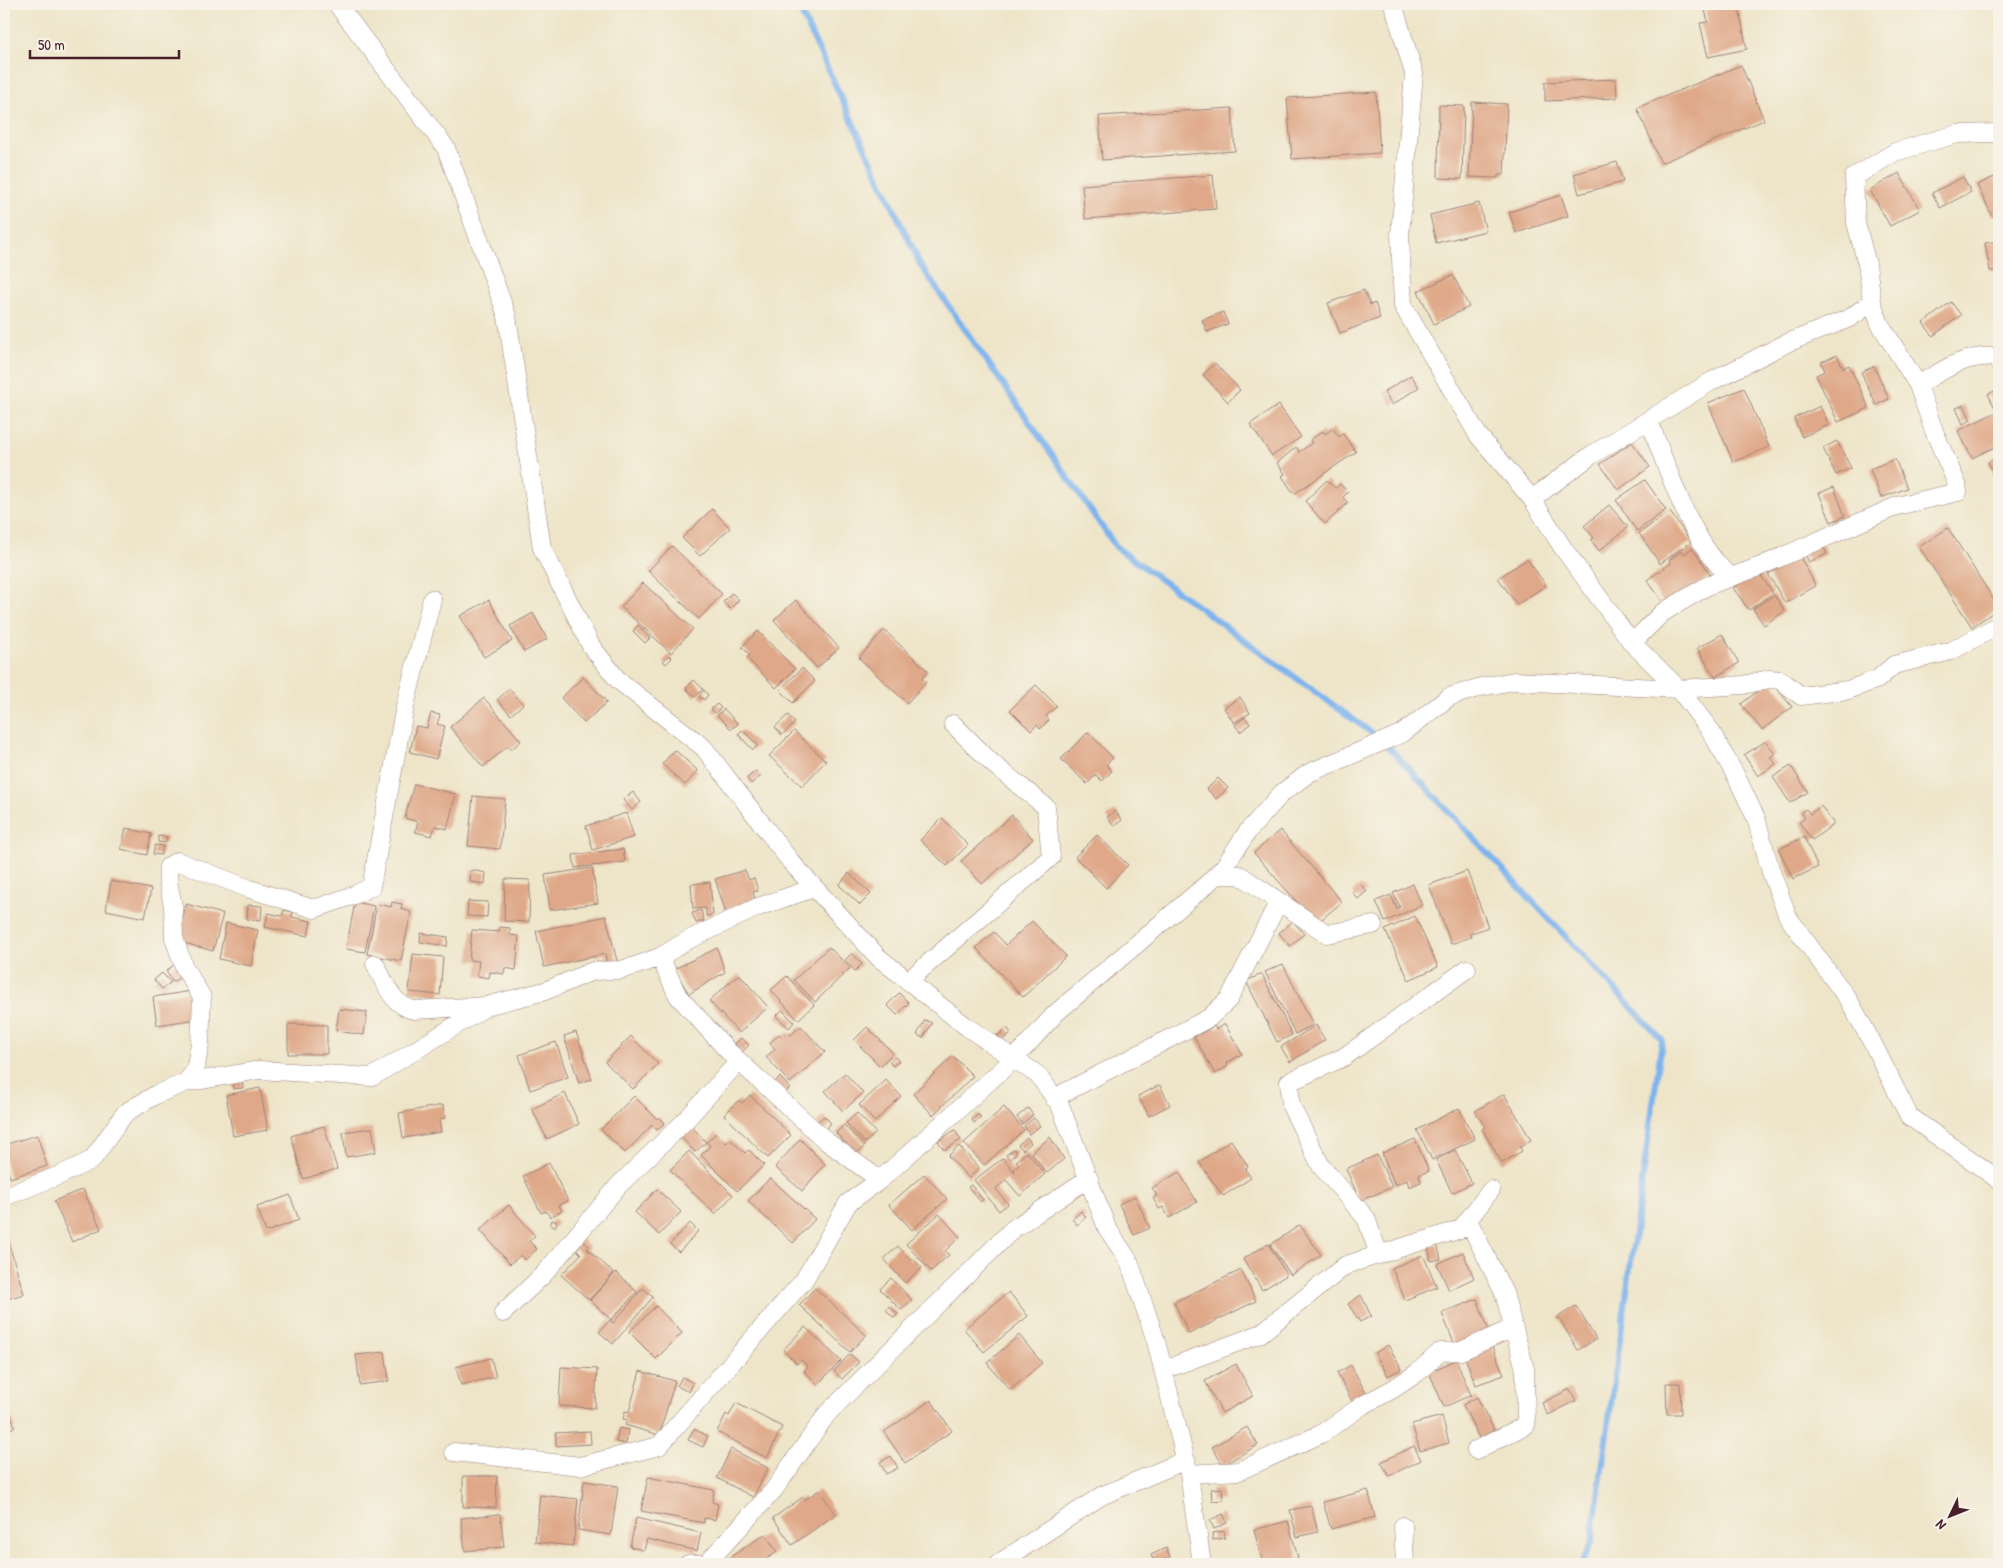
<svg xmlns="http://www.w3.org/2000/svg" width="2003" height="1568" font-family="'Patrick Hand',sans-serif">
<style>
.lines{fill:none;stroke-linecap:round;stroke-linejoin:round}
.stream{stroke:#7eb4ed;stroke-width:6}
.building{fill:#dfa989}
.minor-casing{stroke:#9c827a;stroke-width:19}
.minor{stroke:#fff;stroke-width:18}
</style>
<rect width="100%" height="100%" fill="#f7f3e8"/>
<filter id="ink" filterUnits="userSpaceOnUse"><feTurbulence type="fractalNoise" baseFrequency=".02" numOctaves="2"/><feDisplacementMap in="SourceGraphic" scale="10" xChannelSelector="R" yChannelSelector="G"/><feConvolveMatrix kernelMatrix="1 2 1 2 8 2 1 2 1" color-interpolation-filters="sRGB"/></filter>
<filter id="wash" filterUnits="userSpaceOnUse"><feTurbulence type="fractalNoise" baseFrequency=".0096" numOctaves="4" result="noise"/><feDisplacementMap in="SourceGraphic" scale="20" xChannelSelector="R" yChannelSelector="G"/><feGaussianBlur stdDeviation="1.12" result="paint"/><feColorMatrix in="noise" values="0 0 0 0 0 0 0 0 0 0 0 0 0 0 0 0 0 1.4 0 .05"/><feComposite in="paint" operator="in"/></filter>
<g filter="url(#wash)">
<rect width="100%" height="100%" fill="#eee5c9"/>
<g class="lines">
<path class="stream" d="M797,4L921,266L1116,547L1383,741L1662,1040L1592,1540L1582,1564"/>
</g>
<g id="blocks">
<path class="building" d="M1720,4H1738L1747,49L1708,57L1700,23L1708,22L1705,10L1721,7Z
M1741,65L1764,120L1661,163L1637,108Z
M1616,79L1617,98L1545,101V82Z
M1376,92L1380,153L1292,159L1287,98Z
M1472,102L1507,104L1504,175H1498V178L1469,177Z
M1439,105L1464,106L1462,179L1438,178Z
M1232,108L1235,151L1102,160L1099,116Z
M1617,162L1623,182L1579,194L1574,174Z
M1899,173L1920,210L1890,226L1870,190Z
M1213,175L1216,209L1085,219L1082,185Z
M1963,177L1971,192L1940,208L1932,193Z
M1994,177L1999,188V213L1992,216L1977,185Z
M1561,195L1568,216L1516,233L1509,212Z
M1479,203L1486,231L1436,243L1430,215Z
M1999,241V270L1990,271L1985,243Z
M1453,275L1469,307L1434,324L1418,291Z
M1364,290L1370,305L1375,303L1380,318L1340,333L1328,303Z
M1951,302L1961,315L1933,336L1923,323Z
M1223,312L1228,324L1207,332L1202,320Z
M1837,355L1843,368L1849,365L1869,408L1838,422L1816,375L1825,371L1821,362Z
M1215,363L1240,390L1228,402L1203,375Z
M1874,366L1889,399L1876,405L1861,372Z
M1411,375L1419,387L1392,405L1384,392Z
M1744,388L1769,447L1733,462L1708,403Z
M1999,389V416L1988,394Z
M1279,405L1301,437L1272,456L1250,424Z
M1964,405L1971,420L1963,424L1956,408Z
M1820,406L1829,425L1802,437L1794,418Z
M1996,412L1999,419V445L1972,458L1958,431Z
M1333,428L1339,437L1343,434L1356,452L1294,494L1282,476L1285,474L1277,463L1296,447L1299,452L1312,443L1310,440L1323,431L1325,434Z
M1837,441L1851,468L1836,475L1823,448Z
M1632,442L1650,467L1618,490L1600,464Z
M1999,457V475L1995,477L1988,462Z
M1895,459L1907,488L1881,498L1870,469Z
M1327,480L1335,488L1340,484L1348,492L1343,497L1348,503L1325,524L1305,501Z
M1645,480L1666,510L1637,531L1616,500Z
M1834,487L1845,516L1831,522L1819,493Z
M1609,505L1628,527L1599,551L1591,540L1594,538L1584,526Z
M712,509L730,528L700,556L682,538Z
M1670,512L1691,542L1660,564L1639,533Z
M1948,528L1999,608L1972,627L1919,547Z
M1822,544L1827,554L1809,562L1804,552Z
M672,546L722,594L699,619L648,571Z
M1692,548L1711,575L1666,606L1647,580L1671,563L1669,560L1682,551L1684,554Z
M1800,557L1816,586L1785,603L1768,574Z
M1527,559L1546,585L1517,605L1498,578Z
M1760,574L1773,593L1749,610L1733,588L1751,576Z
M643,583L693,629L671,653L621,607Z
M732,593L739,600L730,609L723,602Z
M1774,595L1785,611L1764,625L1753,609Z
M489,600L512,641L484,657L460,616Z
M796,600L839,648L817,668L774,620Z
M533,613L547,639L524,652L510,626Z
M638,625L650,638L645,643L633,631Z
M884,630L928,671L922,678L926,682L907,703L859,658Z
M758,631L795,669L776,688L747,658L750,655L742,647Z
M1722,634L1739,663L1715,677L1697,648Z
M669,655L672,658L666,664L663,661Z
M802,668L815,681L793,703L780,690Z
M583,677L607,702L584,723L561,698Z
M694,680L703,689L695,697L686,688Z
M1771,681L1792,707L1762,730L1741,704Z
M1036,685L1057,706L1046,716L1049,720L1040,729L1037,725L1031,731L1010,710Z
M509,689L523,704L511,715L497,700Z
M704,690L708,695L704,700L699,696Z
M1240,697L1250,713L1234,723L1224,708Z
M484,698L521,741L511,750L508,746L483,767L450,727Z
M717,704L721,708L715,713L711,709Z
M724,709L738,724L731,729L717,715Z
M431,713L440,715L437,724L445,726L436,759L410,752L416,726L427,728Z
M788,715L795,723L782,735L775,727Z
M1245,717L1250,724L1240,732L1235,725Z
M742,730L758,745L753,750L738,734Z
M794,731L826,761L802,786L769,756Z
M1088,732L1113,758L1106,764L1112,771L1102,781L1096,775L1087,784L1061,759Z
M1766,741L1775,754L1770,757L1776,764L1758,776L1744,755Z
M675,750L698,771L685,785L662,764Z
M1791,766L1808,792L1790,803L1773,777Z
M756,771L761,776L751,784L747,778Z
M1218,778L1228,788L1216,799L1207,789Z
M414,784L456,794L447,829L435,826L432,836L415,832L418,822L405,818Z
M633,792L641,802L632,810L623,800Z
M473,796L505,799L500,849L468,846Z
M1821,806L1834,824L1812,840L1799,822L1805,818L1801,812L1806,809L1810,814Z
M1115,811L1122,820L1114,826L1107,817Z
M626,813L634,837L593,850L586,826Z
M1012,815L1033,839L982,884L961,861Z
M942,818L968,845L947,866L920,840Z
M126,828L151,834L147,855L121,849Z
M1280,830L1342,902L1316,924L1254,853Z
M1097,835L1128,865L1106,888L1075,857Z
M158,836L167,837L166,843L158,842Z
M1804,837L1818,867L1793,879L1779,849Z
M155,845L163,846L161,855L153,854Z
M623,849L625,862L575,868L573,855Z
M592,868L598,903L550,910L545,875Z
M471,870L486,873L485,884L470,882Z
M745,870L749,880L754,878L758,891L753,892L756,903L726,913L715,879Z
M1467,871L1488,927L1470,934L1471,937L1451,944L1429,885Z
M849,873L871,894L860,905L839,885Z
M505,879L530,880L529,922L504,921Z
M111,881L151,889L145,918L106,910Z
M710,882L713,915L706,916V908L693,909L691,884Z
M1413,884L1422,905L1385,922L1376,901L1391,895L1397,909L1400,907L1393,893Z
M1361,885L1367,891L1358,899L1352,892Z
M468,901L488,902L487,917L467,916Z
M355,902L374,906L365,952L346,949Z
M392,902L402,904L401,909L411,912L401,961L367,954L377,904L391,907Z
M186,904L223,914L213,951L177,941Z
M248,905L262,906L261,920L247,919Z
M284,910L293,912L292,917L311,921L308,936L265,927L268,913L282,916Z
M701,910L704,921L696,923L692,913Z
M606,916L617,961L607,964L605,954L544,967L536,931Z
M1415,916L1438,967L1409,980L1385,930Z
M1032,921L1066,956L1023,997L976,948L994,932L1006,945Z
M1293,921L1304,934L1290,946L1279,933Z
M226,923L258,930L251,966L219,959Z
M500,927L510,928V935L519,936L516,970L505,968L504,974L490,972L489,978L477,976L479,961L469,960L472,930L499,932Z
M421,933L448,937L447,946L420,942Z
M829,947L850,968L815,1002L794,980Z
M717,948L725,972L689,994L674,969Z
M852,953L862,964L855,971L845,960Z
M413,954L443,957L440,995L409,992Z
M178,962L185,973L173,982L166,971Z
M1283,964L1313,1025L1295,1034L1265,972Z
M162,973L171,982L162,989L154,980Z
M739,974L768,1007L739,1033L709,1001Z
M1262,974L1292,1035L1277,1042L1246,981Z
M787,976L814,1005L798,1020L771,990Z
M192,991L197,1019L157,1025L153,997Z
M899,993L909,1003L897,1015L887,1005Z
M339,1009L367,1012L364,1035L336,1031Z
M782,1010L794,1022L789,1028L776,1016Z
M925,1020L932,1023L923,1038L917,1035Z
M288,1024L327,1025V1054H288Z
M1225,1024L1242,1054L1227,1063L1228,1066L1215,1074L1194,1037L1214,1026L1216,1029Z
M1316,1025L1325,1040L1290,1062L1281,1047Z
M801,1026L825,1052L790,1083L766,1057L775,1049L770,1043L779,1034L782,1037L788,1032L791,1035Z
M867,1027L893,1053L880,1066L854,1040Z
M1007,1028L1011,1033L1001,1041L997,1036Z
M576,1032L592,1079L579,1083L564,1036Z
M631,1036L658,1064L633,1089L605,1062Z
M741,1038L749,1045L742,1052L735,1044Z
M556,1042L568,1077L530,1090L519,1055Z
M953,1056L973,1076L933,1115L913,1094Z
M895,1057L899,1061L893,1066L889,1062Z
M845,1073L863,1093L843,1111L825,1091Z
M242,1077L243,1088L233,1089L232,1078Z
M780,1077L790,1088L783,1095L773,1084Z
M886,1080L901,1096L875,1122L859,1105Z
M1160,1085L1170,1105L1149,1116L1138,1096Z
M260,1088L268,1130L233,1136L226,1095Z
M565,1093L579,1124L547,1139L532,1109Z
M1504,1094L1531,1140L1520,1147L1522,1151L1502,1163L1482,1129L1485,1127L1475,1111Z
M750,1095L791,1135L768,1158L724,1115L739,1100L742,1103Z
M634,1096L657,1119L659,1117L665,1123L657,1130L652,1125L625,1153L601,1129Z
M443,1105L445,1118L439,1120L441,1132L403,1138L399,1113Z
M1004,1107L1024,1130L984,1165L964,1143Z
M1028,1108L1033,1115L1022,1124L1017,1117Z
M1459,1108L1475,1139L1432,1160L1417,1130Z
M857,1113L876,1133L865,1143L846,1123Z
M978,1114L981,1118L974,1123L972,1120Z
M824,1116L831,1123L824,1131L816,1123Z
M1034,1118L1040,1126L1029,1134L1024,1126Z
M844,1125L865,1146L856,1154L836,1133Z
M324,1126L337,1169L303,1179L291,1136Z
M691,1126L706,1142L695,1152L680,1136Z
M372,1128L376,1152L346,1157L343,1132Z
M955,1130L961,1140L944,1150L938,1141Z
M716,1133L726,1143L730,1139L745,1153L749,1150L764,1165L737,1191L701,1155L710,1146L707,1142Z
M37,1135L47,1166L10,1178L4,1157V1145Z
M1027,1137L1031,1143L1023,1150L1018,1145Z
M1050,1137L1064,1159L1047,1173L1031,1153Z
M800,1139L825,1164L802,1191L775,1167Z
M1415,1139L1429,1171L1419,1175L1421,1182L1409,1187L1407,1180L1395,1185L1382,1153Z
M1231,1140L1248,1166L1245,1169L1251,1178L1223,1196L1199,1162Z
M959,1146L979,1168L969,1178L948,1156Z
M1014,1149L1017,1153L1010,1159L1006,1155Z
M1455,1150L1472,1183L1452,1193L1436,1160Z
M689,1151L733,1195L715,1214L670,1170Z
M1027,1152L1045,1174L1020,1196L1006,1180L996,1189L1008,1204L999,1211L974,1180L1003,1158L1015,1173L1014,1169L1019,1165L1016,1161Z
M1377,1155L1392,1187L1360,1201L1346,1169Z
M549,1163L568,1201L559,1205L562,1211L550,1217L546,1211L541,1213L523,1176Z
M1179,1172L1197,1202L1169,1218L1163,1207L1159,1209L1153,1198L1157,1196L1152,1188Z
M924,1174L947,1199L912,1230L889,1205Z
M770,1178L815,1219L793,1243L748,1201Z
M971,1185L983,1200L981,1202L968,1187Z
M83,1189L101,1229L72,1242L54,1201Z
M657,1189L681,1212L659,1235L635,1212Z
M290,1195L299,1220L266,1232L257,1207Z
M1135,1196L1150,1228L1134,1235L1119,1204Z
M509,1205L535,1236L529,1241L537,1249L525,1260L521,1255L510,1264L480,1230Z
M1081,1211L1086,1217L1077,1225L1072,1219Z
M939,1214L960,1237L945,1251L949,1255L931,1271L906,1244Z
M552,1220L557,1222L555,1227L550,1225Z
M690,1223L698,1231L679,1252L670,1244Z
M1300,1225L1321,1255L1291,1275L1270,1245Z
M4,1228L24,1294L4,1300Z
M580,1238L589,1246L587,1249L614,1273L589,1300L561,1275L581,1254L573,1246Z
M1268,1244L1287,1275L1262,1290L1243,1259Z
M1437,1244L1441,1259L1431,1261L1428,1247Z
M898,1246L911,1261L913,1259L922,1268L905,1283L884,1259Z
M1463,1252L1474,1278L1449,1290L1437,1264Z
M1423,1255L1437,1287L1405,1300L1392,1268Z
M1241,1270L1256,1301L1189,1334L1174,1302Z
M616,1272L637,1292L611,1320L590,1300Z
M891,1278L912,1300L901,1310L880,1289Z
M643,1288L653,1297L613,1344L599,1332L610,1320L613,1323Z
M815,1288L866,1335L850,1352L799,1305Z
M1009,1292L1028,1316L984,1352L964,1329Z
M1361,1295L1371,1316L1360,1322L1348,1304Z
M1477,1299L1490,1333L1455,1346L1442,1313Z
M656,1306L682,1333L656,1359L629,1332Z
M889,1306L898,1314L894,1318L886,1310Z
M1576,1306L1596,1339L1578,1350L1558,1317Z
M805,1327L841,1361L818,1384L804,1371L808,1366L801,1360L797,1364L783,1350Z
M1019,1335L1042,1363L1010,1390L987,1363Z
M1491,1344L1504,1375L1476,1385L1464,1355Z
M1388,1345L1402,1369L1388,1376L1375,1353Z
M385,1352L389,1381L360,1385L356,1355Z
M850,1354L859,1362L842,1379L834,1371Z
M491,1358L496,1377L461,1385L456,1367Z
M1456,1360L1471,1395L1444,1407L1429,1372Z
M1236,1364L1253,1396L1222,1413L1205,1381Z
M1351,1365L1367,1395L1353,1403L1337,1373Z
M561,1367L597,1369L595,1408L559,1406Z
M640,1371L675,1381L659,1435L625,1425L627,1420L623,1419L625,1411L629,1412Z
M682,1377L693,1383L689,1392L677,1386Z
M1666,1383H1680L1681,1414H1667Z
M1570,1389L1576,1401L1548,1415L1542,1403Z
M4,1396L15,1427L4,1431Z
M1477,1397L1494,1430L1479,1438L1463,1405Z
M931,1400L952,1431L905,1463L884,1432Z
M736,1403L782,1427L767,1458L717,1432L726,1414L729,1416Z
M1442,1416L1449,1443L1420,1451L1412,1424Z
M1247,1427L1258,1445L1223,1465L1212,1447Z
M619,1428L628,1430L626,1444L616,1442Z
M694,1429L708,1436L703,1447L688,1440Z
M590,1431L591,1444L556,1446V1433Z
M1414,1446L1421,1460L1389,1476L1381,1462Z
M731,1449L768,1468L753,1497L717,1478Z
M891,1456L898,1468L886,1474L880,1462Z
M463,1476H497L496,1508L463,1507Z
M648,1477L714,1490L712,1502L718,1504L715,1520L704,1518V1523L641,1511Z
M584,1481L618,1486L611,1535L578,1530Z
M1222,1488L1223,1500L1212,1501L1211,1489Z
M819,1490L836,1514L792,1545L773,1518L803,1497L805,1500Z
M1368,1490L1375,1517L1331,1529L1323,1502Z
M540,1495L578,1499L573,1546L535,1542Z
M1311,1506L1318,1532L1297,1537L1290,1510Z
M500,1514L504,1547L465,1551L461,1518Z
M1223,1514L1227,1523L1214,1529L1210,1520Z
M636,1518L701,1533L697,1551L647,1539L644,1550L630,1547Z
M1288,1521L1298,1558L1276,1564H1263L1254,1530Z
M1224,1531L1225,1538L1213,1540L1212,1533Z
M765,1534L777,1552L759,1564H729L726,1560Z
M1166,1548L1170,1557L1155,1564L1151,1555Z"/>
</g>
</g>
<g filter="url(#ink)">
<use href="#blocks" fill-opacity="0" stroke="#9c827a" stroke-width="1"/>
<g class="lines">
<g class="minor-casing">
<path id="minor" d="M337,4L446,148L507,316L542,548L591,646L618,680L704,748L791,862L878,957L967,1027L1038,1075L1060,1105L1107,1228L1129,1261L1156,1341L1189,1474L1202,1564
M1393,4L1414,73L1400,234L1403,306L1478,435L1532,499L1563,548L1632,643L1679,689L1710,730L1736,776L1756,818L1771,872L1788,917L1848,999L1873,1044L1909,1116L1999,1180
M1872,302L1880,324L1918,385C1943,370 1965,354 1995,357L1999,363
M1649,421C1667,466 1692,547 1730,576
M1532,499L1590,456L1712,381L1787,343L1850,318L1872,302L1867,264L1856,223L1854,177L1895,152L1957,134L1999,133
M1632,643L1662,613L1707,586L1761,566L1897,506L1958,492L1957,484L1934,431L1918,385
M1216,875H1240L1327,934L1373,925
M660,957L678,996L729,1052L826,1141L880,1180
M375,964C385,982 392,1006 414,1010L486,1006L545,991L593,971L621,970L641,964L660,957L688,940L758,907L814,888
M908,981L1051,857L1046,807L993,764L953,724
M185,1083L259,1070L372,1077L484,1008
M1054,1098L1209,1018L1229,999L1278,903
M4,1197L60,1175L92,1160L125,1113L157,1094L185,1083L195,1071L200,1044L202,997L184,967L174,938L173,906L168,881V867L177,861L250,889L314,909L354,895L371,887L405,706L432,599
M1468,1220L1504,1293L1525,1369L1526,1425L1476,1450
M1379,1255L1366,1218L1321,1166L1291,1106L1289,1082L1344,1057L1467,969
M503,1313L544,1274L619,1185L684,1122L739,1061
M1163,1370L1260,1334L1346,1265L1461,1229L1491,1190
M454,1452L580,1466L659,1446L804,1280L848,1203L880,1180L1014,1059L1056,1013L1206,885L1224,867L1248,831L1282,793L1309,773L1403,733L1449,697L1481,687L1514,681L1679,689L1743,685L1769,679L1781,680L1801,696L1848,690L1878,679L1894,665L1951,651L1999,625
M1189,1474L1239,1471L1321,1434L1363,1405L1393,1389L1417,1373L1440,1352L1461,1351L1513,1328
M1403,1526L1405,1564
M688,1564H706L773,1491L827,1414L1013,1229L1089,1178
M998,1564L1101,1496L1186,1460"/>
</g>
<use href="#minor" class="minor"/>
</g>
</g>
<rect width="2003" height="1568" fill="none" stroke="#f7f3e8" stroke-width="20"/>
<g transform="translate(1950 1516) rotate(227)" stroke="#f7f3e8" stroke-width="4" paint-order="stroke">
<path d="M0-4L9 19L0 12L-9 19Z" fill="#4a1f2b"/>
<text y="-8" font-size="14" font-weight="bold" text-anchor="middle" fill="#4a1f2b">N</text>
</g>
<path d="M30 50v8h149v-8" fill="none" stroke="#4a1f2b" stroke-width="2.5"/>
<text x="38" y="50" font-size="15" fill="#4a1f2b" stroke="#f7f3e8" stroke-width="4" paint-order="stroke">50 m</text>
</svg>
